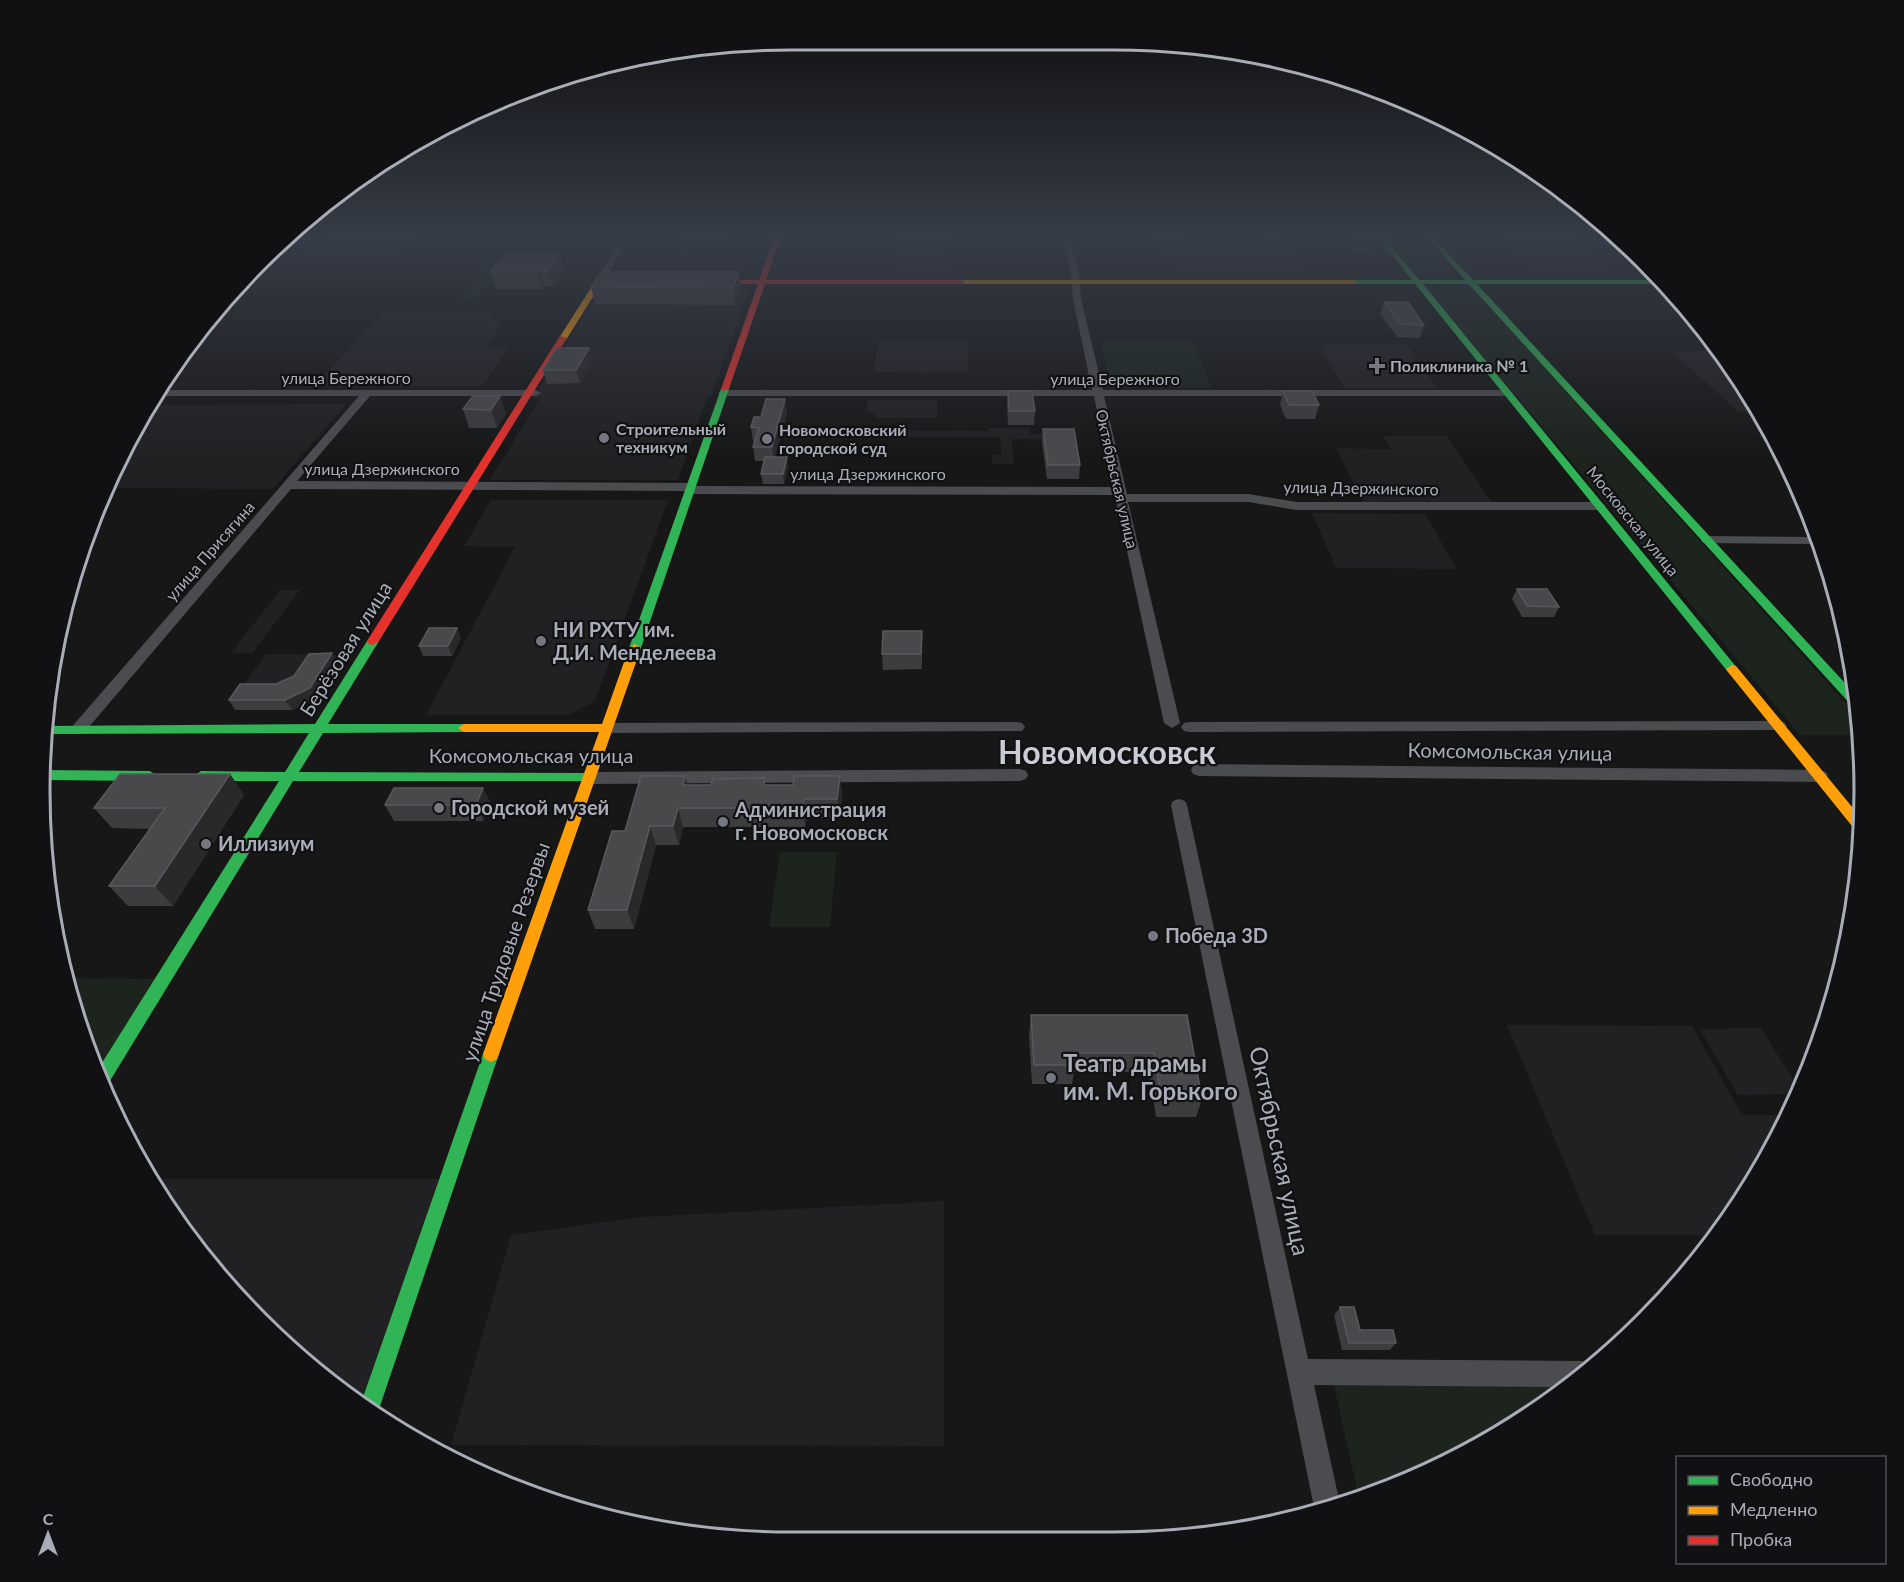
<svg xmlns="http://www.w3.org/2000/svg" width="1904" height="1582" font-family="Lato,sans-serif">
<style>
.built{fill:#212123}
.green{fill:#1d241e}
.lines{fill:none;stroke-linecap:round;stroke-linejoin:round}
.street{fill:#4b4c50;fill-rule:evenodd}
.fast{fill:#30b455;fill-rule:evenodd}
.slow{fill:#ff9f0a;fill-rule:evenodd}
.jam{fill:#e5322d;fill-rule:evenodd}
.wall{fill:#3d3d3f}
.shaded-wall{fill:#29292a}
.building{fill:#49494c;stroke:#58595d;stroke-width:1.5}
.poi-dot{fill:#757880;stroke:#111113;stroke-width:2}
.labels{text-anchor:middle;stroke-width:4.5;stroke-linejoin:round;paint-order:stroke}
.far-poi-label{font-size:16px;font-weight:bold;fill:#a8adb8;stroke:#111113;text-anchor:start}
.far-street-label{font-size:16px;fill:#a8adb8;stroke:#111113}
.poi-label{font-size:20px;font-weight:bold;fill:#a8adb8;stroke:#111113;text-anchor:start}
.street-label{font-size:20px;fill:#a8adb8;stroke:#111113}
.near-poi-label{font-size:24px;font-weight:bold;fill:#a8adb8;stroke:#111113;text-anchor:start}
.near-street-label{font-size:24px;fill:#a8adb8;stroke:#111113}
.town-label{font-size:32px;font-weight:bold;fill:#c9ccd4;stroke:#111113}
.rim{fill:none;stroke:#a8adb8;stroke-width:3}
</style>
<rect width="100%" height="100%" fill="#171717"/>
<path class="built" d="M326,236H417L392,260H296Z
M682,236H735L728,251L674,252Z
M891,236H948L959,241V248H946V273L896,272L899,249L888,248Z
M1152,236H1281L1303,271H1183L1178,260H1161Z
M1496,236H1572L1603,262L1598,265L1605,266L1612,272H1534Z
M604,284L750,285L711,397L707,398L678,480H490L540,398H533Z
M495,310L491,319L500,327L486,347H509L482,386H314L385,311Z
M878,341H968V373L874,372Z
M1319,345H1407L1437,388H1344Z
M1671,351H1720L1738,374L1759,412H1739Z
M868,400H937V418H875V415L866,411Z
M346,404L273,489L109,488L150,405Z
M989,428H1029L1030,434H1049L1050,439H1012L1014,464H992V455H1001L1000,437H860L861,430L989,431Z
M1383,436H1447L1491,502H1363L1336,448L1390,449Z
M491,500H668L595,701L568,715H426L515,547L464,546Z
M1312,513L1425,514L1457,569L1336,568Z
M280,590H300L252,653H231Z
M266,654L343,655L316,698L292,710H235L240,703H231Z
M1507,1025L1692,1026L1742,1115H1788L1738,1208L1716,1235H1595Z
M1761,1028L1801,1092L1799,1094L1738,1095L1700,1029Z
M150,1179H439L361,1403L295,1356L166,1209Z
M944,1201V1446L451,1445L511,1235L642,1217Z"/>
<path class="green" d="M290,236H305L276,261L237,286L260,259Z
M1193,236H1257L1267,238L1274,242L1269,246H1196L1184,242V240Z
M1384,236H1423L1458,274H1415Z
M486,267H501L476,298H460Z
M1471,286L1858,717L1860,735H1800L1425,287Z
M419,329H469L461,340H410Z
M1101,343H1194L1211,387H1111Z
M780,852H837L830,927H769Z
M66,978L155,979L95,1075Z
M1333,1381H1574L1531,1416L1401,1486L1359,1498Z"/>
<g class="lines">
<path class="street" d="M623,236H631L602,284H596L595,282Z
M1061,236H1069L1079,274L1081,299L1103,390H1508L1513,393L1508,396H1104L1127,494H1249L1296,502H1600L1606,506L1600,510H1296L1249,502H1128L1180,723L1172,728L1164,723L1115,495L689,494L683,491L291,489L83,734H71L69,730L359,396H155L157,390H536L541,393L536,396H370L297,481L690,483L696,486L1113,487L1094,396H723L718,393L723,390H1092L1073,299L1071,274Z
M1707,536L1818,537L1820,544L1703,543L1701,540Z
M1779,721L1784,722L1787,726L1784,730L1189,732L1184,731L1181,727L1184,723L1189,722Z
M1017,722L1022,723L1025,727L1022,731L606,733L601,732L598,728L601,724L606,723Z
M1199,764L1820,770L1826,772L1828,776L1826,780L1820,782L1199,776L1193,774L1191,770L1193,766Z
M1020,769L1026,771L1028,775L1026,779L1020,781L589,784L583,782L581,778L583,774L589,772Z
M1179,799L1185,801L1187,805L1308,1359L1582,1361L1592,1366L1567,1387L1314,1385L1340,1504L1315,1512L1171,805L1173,801Z"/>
<path class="fast" d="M1377,236H1383L1419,280H1465L1426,236H1432L1473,280H1662L1665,284H1477L1856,695L1857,707L1852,706L1469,284H1423L1738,669L1736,672H1728L1415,284H1350V280H1412Z
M725,386L729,389L641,648L639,651H631L629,648L721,389Z
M373,637L379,641L328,724H464L470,728L464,732L323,733L299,772L589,773L594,775L596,778L594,781H293L105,1089L102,1090L95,1074L279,781H201L194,776L201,771L285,772L309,733L43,734L44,726L315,724L369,638Z
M43,770L150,771L157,776L150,781L43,780Z
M491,1046L497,1049L499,1054L377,1415L361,1403L483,1054L485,1049Z"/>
<path class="slow" d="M596,280H615L619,282L601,284L566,340H560L559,338Z
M958,280H1353L1357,282L1353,284H958Z
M635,644L641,648L499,1054L497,1059L491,1062L485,1059L483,1054L599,732H464L458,728L464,724H602L629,648Z
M1732,665L1736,666L1862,819L1861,832L1856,831L1728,672L1726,669Z"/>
<path class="jam" d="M775,236H781L766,280H961L965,282L961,284H765L729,389L722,391L721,389L758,284H711L707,282L711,280H759Z
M560,336L567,338L379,641L373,645L369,644L367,641Z"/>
</g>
<path class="wall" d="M1344,236H1377L1372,252H1356Z
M506,253L564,270L552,286H545L543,289H496L491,272Z
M739,272L741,288L735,305L595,304L591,287Z
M1384,302L1424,325L1420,338L1397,337L1380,314Z
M589,348L592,361L580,383L547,384L543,370Z
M1008,391L1035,411L1034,425H1008L1007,405Z
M1283,391L1319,405L1315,419H1286L1280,405Z
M500,396L506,414L497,428H469L463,409Z
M785,399L787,413L775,457L788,467L784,484H763L761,474L765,461H755L753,447L754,442H753L751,427L761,417Z
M1043,429L1080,465L1079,479H1047L1042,443Z
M1517,589L1559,607L1554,617H1522L1512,599Z
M457,628L461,638L452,656H423L419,646Z
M922,646V669L883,670L882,654Z
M332,653L338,664L316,698L292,710H235L229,700L276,684L294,676Z
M230,774L244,795L173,906H128L109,886L150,829L112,828L94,808Z
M685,776L687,785H793L840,776L842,795L840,818H807L805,827H683L679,845H656L634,929H595L588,910L625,831Z
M491,803L483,821H394L385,805Z
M1031,1015H1187L1202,1099L1196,1117H1156L1149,1072H1074L1072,1084H1032L1029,1035Z
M1340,1307L1360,1330L1396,1343L1390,1350H1342L1334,1315Z"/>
<path class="shaded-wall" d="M560,253L564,270L552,286L548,270Z
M540,270L545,286L543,289L538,272Z
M739,272L741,288L735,305L733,288Z
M589,348L592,361L580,383L576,370Z
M500,396L506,414L497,428L491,410Z
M785,399L787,413L774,461L772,447Z
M787,457L788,467L784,484L783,474Z
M457,628L461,638L452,656L448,646Z
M332,653L338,664L316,698L292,710L285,700Z
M230,774L244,795L173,906L155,886Z
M685,776L690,795L683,785Z
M840,776L842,795L840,818L837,799Z
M483,788L491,803L483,821L476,805Z
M804,799L807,818L805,827L803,808Z
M678,808L683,827L679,845L673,826Z
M650,826L656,845L634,929L627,910Z"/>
<path class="building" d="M506,253H560L548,270H540L538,272H491Z
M601,272H739L733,288L591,287Z
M1384,302H1408L1424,325L1401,324Z
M557,348H589L576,370H543Z
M1008,391H1032L1035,411H1009Z
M1283,391H1312L1319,405H1289Z
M473,396H500L491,410L463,409Z
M766,399H785L772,447H753L759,428L751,427L754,417H761Z
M1043,429H1074L1080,465H1048Z
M765,457H787L783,474H761Z
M1517,589H1547L1559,607L1527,606Z
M429,628H457L448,646H419Z
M883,631H922L921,654H882Z
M332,653L310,688L285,700H229L240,684H276L294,676L309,654Z
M120,774H230L155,886H109L165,808H94Z
M641,776H685L683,785H711L713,779L765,778L764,785H793L794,776H840L837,799H804L803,808H678L673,826H650L627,910H588L612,831H625Z
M394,788H483L476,805H385Z
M1031,1015H1187L1202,1099H1161L1154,1053H1074L1075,1065H1034Z
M1340,1307H1354L1360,1330H1393L1396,1343H1349Z"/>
<linearGradient id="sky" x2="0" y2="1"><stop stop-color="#0d0d0d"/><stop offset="0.52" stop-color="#363c47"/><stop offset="1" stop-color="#363c47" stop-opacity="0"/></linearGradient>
<rect width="1904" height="457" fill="url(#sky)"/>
<g class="poi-dot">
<path d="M1374 357h6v6h6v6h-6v6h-6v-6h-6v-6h6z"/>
<circle cx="604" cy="438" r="6"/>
<circle cx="767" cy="439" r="6"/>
<circle cx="541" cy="641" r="6"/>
<circle cx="439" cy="808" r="6"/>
<circle cx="723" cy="822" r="6"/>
<circle cx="206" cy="844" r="6"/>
<circle cx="1153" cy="936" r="6"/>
<circle cx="1051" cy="1078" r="6"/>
</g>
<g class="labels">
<g class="far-poi-label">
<text x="1390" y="372">Поликлиника № 1</text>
<text x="616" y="435">Строительный<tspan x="616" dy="18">техникум</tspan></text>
<text x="779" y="436">Новомосковский<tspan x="779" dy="18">городской суд</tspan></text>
</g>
<g class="far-street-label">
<text x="346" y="384">улица Бережного</text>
<text x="1115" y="385">улица Бережного</text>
<text x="382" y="475">улица Дзержинского</text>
<text x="868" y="480">улица Дзержинского</text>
<text transform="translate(1117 479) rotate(77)" y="6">Октябрьская улица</text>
<text transform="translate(1361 488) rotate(1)" y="6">улица Дзержинского</text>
<text transform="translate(1633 521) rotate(51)" y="6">Московская улица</text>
<text transform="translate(210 551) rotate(-49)" y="6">улица Присягина</text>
</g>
<g class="poi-label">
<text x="553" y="637">НИ РХТУ им.<tspan x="553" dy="23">Д.И. Менделеева</tspan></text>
<text x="451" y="815">Городской музей</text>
<text x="735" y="817">Администрация<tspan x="735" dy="23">г. Новомосковск</tspan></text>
<text x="218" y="851">Иллизиум</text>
<text x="1165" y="943">Победа 3D</text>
</g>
<g class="street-label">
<text transform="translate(346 649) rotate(-58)" y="7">Берёзовая улица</text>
<text transform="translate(1510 752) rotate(1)" y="7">Комсомольская улица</text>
<text x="531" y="763">Комсомольская улица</text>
<text transform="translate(506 952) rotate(-71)" y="7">улица Трудовые Резервы</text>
</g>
<g class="near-poi-label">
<text x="1063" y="1072">Театр драмы<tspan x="1063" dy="28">им. М. Горького</tspan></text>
</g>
<g class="near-street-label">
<text transform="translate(1279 1151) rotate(78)" y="8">Октябрьская улица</text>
</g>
<g class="town-label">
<text x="1107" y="764">Новомосковск</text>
</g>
</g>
<path d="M0 0H1904V1582H0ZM791 50H1113A741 741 0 0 1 1854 791V791A741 741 0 0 1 1113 1532H791A741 741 0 0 1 50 791V791A741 741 0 0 1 791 50Z" fill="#111113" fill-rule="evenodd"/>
<path class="rim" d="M791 50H1113A741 741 0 0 1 1854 791V791A741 741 0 0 1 1113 1532H791A741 741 0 0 1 50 791V791A741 741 0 0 1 791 50Z"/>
<rect x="1676" y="1456" width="210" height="108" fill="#111113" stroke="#4d4f55" stroke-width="1.5"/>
<rect x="1688" y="1476" width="30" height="9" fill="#30b455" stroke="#4d4f55" stroke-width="1.5"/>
<text x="1730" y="1486" font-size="18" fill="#a8adb8">Свободно</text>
<rect x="1688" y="1506" width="30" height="9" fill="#ff9f0a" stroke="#4d4f55" stroke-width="1.5"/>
<text x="1730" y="1516" font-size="18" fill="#a8adb8">Медленно</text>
<rect x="1688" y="1536" width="30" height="9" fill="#e5322d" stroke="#4d4f55" stroke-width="1.5"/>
<text x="1730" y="1546" font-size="18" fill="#a8adb8">Пробка</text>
<g transform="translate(48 1534)" stroke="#111113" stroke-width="4.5" paint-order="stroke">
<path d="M0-4.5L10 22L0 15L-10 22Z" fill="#a8adb8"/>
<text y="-9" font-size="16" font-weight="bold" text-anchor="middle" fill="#a8adb8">С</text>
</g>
</svg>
